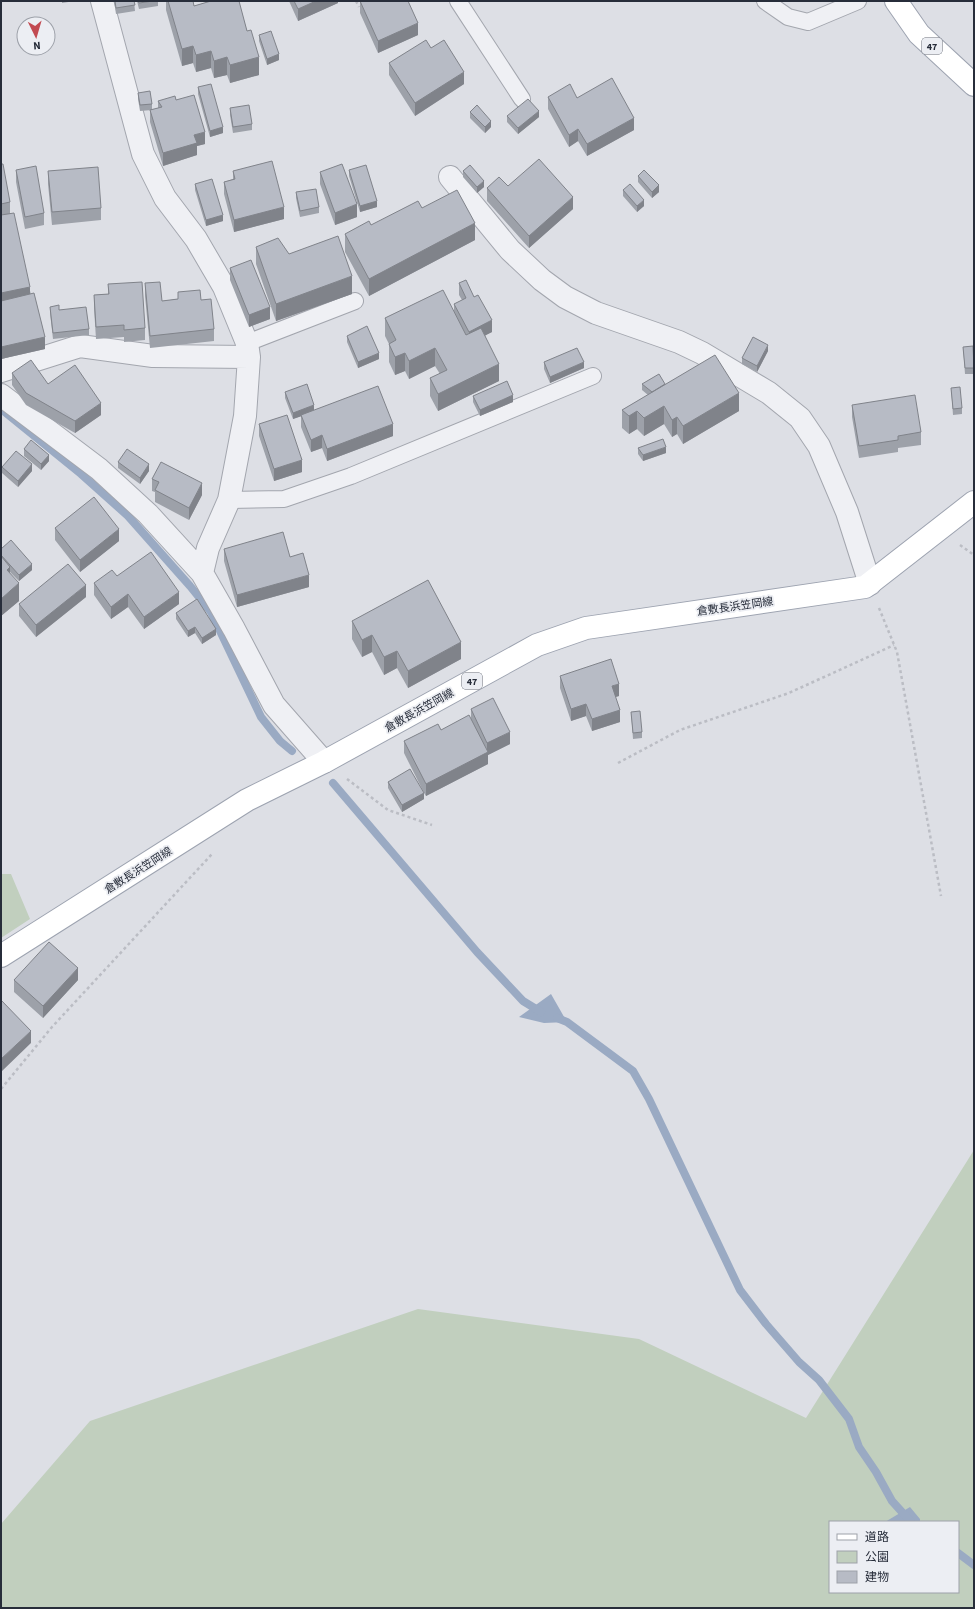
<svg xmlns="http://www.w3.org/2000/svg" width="975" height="1609" font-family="'Source Sans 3','Noto Sans JP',sans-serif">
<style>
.green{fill:#c1cfbe;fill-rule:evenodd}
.water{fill:#9aaac3}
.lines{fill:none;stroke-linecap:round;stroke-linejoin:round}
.stream{stroke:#9aaac3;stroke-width:8}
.lane-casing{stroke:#a3a6ae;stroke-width:18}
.street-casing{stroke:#a3a6ae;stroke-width:24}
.primary-casing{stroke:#9da3b0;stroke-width:24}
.path{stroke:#bbbdc4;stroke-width:2.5;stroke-dasharray:3 3;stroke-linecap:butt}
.lane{stroke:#eff0f4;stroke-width:16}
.street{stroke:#eff0f4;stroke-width:22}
.primary{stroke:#fff;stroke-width:22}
.wall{fill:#9da1a9}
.shaded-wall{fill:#80838a}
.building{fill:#b7bbc5;stroke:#80838a}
.labels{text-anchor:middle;stroke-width:3.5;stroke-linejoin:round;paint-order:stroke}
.shield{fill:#eceef3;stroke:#626772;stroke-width:1}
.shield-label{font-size:10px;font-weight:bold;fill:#272d3a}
.street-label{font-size:11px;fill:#272d3a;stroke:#eceef3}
</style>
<rect width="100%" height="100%" fill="#dddfe5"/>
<path class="green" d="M1,874H11L30,919L1,938Z
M974,1150V1608H1V1524L90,1421L418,1309L639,1339L806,1418ZM830,1522H958V1592H830Z"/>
<path class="water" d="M551,994L567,1022L544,1023L519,1017Z
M910,1507L920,1519V1522H885Z"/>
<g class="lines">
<path class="stream" d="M1,409L81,474L128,516L190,586L211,612L261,717L280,741L292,751
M333,783L477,952L523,1001L541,1012
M557,1018L567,1022L633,1071L649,1099L740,1290L766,1324L799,1362L819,1380L849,1419L859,1447L876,1472L892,1501L911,1522
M958,1553L974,1565"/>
<g class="lane-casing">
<path id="lane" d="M458,1L522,99
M765,1L788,17L808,22L858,1
M247,343L355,301
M229,500L284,499L351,476L593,376"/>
</g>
<g class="street-casing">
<path id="street" d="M102,1L143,154L165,198L196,239L224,287L247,343L249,357L245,416L229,500L208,548L202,573L234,629L274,705L324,762
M450,177L510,250L542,280L565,297L596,313L679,342L702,353L769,393L800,418L819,446L847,512L870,584
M1,371L80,346L153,356L249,357
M1,395L99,469L148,514L202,573"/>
</g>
<g class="primary-casing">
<path id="primary" d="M896,1L919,34L974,85
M1,956L247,800L324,762L537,645L586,628L865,587L974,502"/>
</g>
<path class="path" d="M356,1L359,7
M960,545L974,555
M879,608L897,652L941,896
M618,763L680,730L789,693L894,645
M347,779L388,810L432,825
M1,1089L52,1027L212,854"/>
<use href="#lane" class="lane"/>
<use href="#street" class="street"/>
<use href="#primary" class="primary"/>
</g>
<path class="wall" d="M62,1H75L62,3Z
M114,1H134L135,11L116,14Z
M137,1H158V6L139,9Z
M166,1H193L194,6L211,1H246L239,2L259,75L230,83L227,75L214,78L211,68L196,72L193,63L182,66L166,10Z
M289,1H338V3L298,21Z
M360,1L418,35L378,53L360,13Z
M259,35L279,60L267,65L259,41Z
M431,48L464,84L415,116L389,75V63Z
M198,87L223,133L210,137L198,94Z
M138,93L152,104V110L158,108V101L176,100L205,144L197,146V155L163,166L150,122V110H152L140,111L138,99Z
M548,97L577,98L634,130L587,156L578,141L569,147L548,109Z
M230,108L252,124V130L233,133L230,115Z
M470,112L491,127L485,133L470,118Z
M507,116L539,117L518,134L507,122Z
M1,164L10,202V213L45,349L1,359Z
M16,170L44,213V225L25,229L16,182Z
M349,170L377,207L360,212L349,176Z
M48,171L101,208V220L52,225L48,184Z
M233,171L284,219L234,232L224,194V182L233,179Z
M463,171L484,187L477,193L463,177Z
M320,172L357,217L335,225L320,184Z
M638,176L659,192L652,198L638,182Z
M195,184L223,221L206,226L195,190Z
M508,186L573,209L529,248L487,201V188Z
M623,190L644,206L637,212L623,196Z
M296,192L319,207V213L300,217L296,198Z
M422,208L475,240L369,296L345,252V234Z
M256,247L289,254L352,294L276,321L256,264Z
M230,268L270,319L249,327L230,280Z
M145,283L162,301L178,299V292L201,300L214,329V341L150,348L145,296Z
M459,283L492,332L485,335L499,381L438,411L430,396V378L440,374L435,366L409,379L405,371L395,375L389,362V344L385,336V318L454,312V304L462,300L459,295Z
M108,284L145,328V340L124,342V337L96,339L94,308V295L108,294Z
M50,307L59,310L89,329V335L53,339L50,313Z
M347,336L379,359L358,368L347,342Z
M963,347L974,363V374H965Z
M768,351L757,372L742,364V358Z
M544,362L584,368L550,383L544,369Z
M12,373L48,384L101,415L75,433L26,405L12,385Z
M642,384H665L739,411L683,444L677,434L672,437L664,424L644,436L637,429L629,434L622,428V410L648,395L642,390Z
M951,388L962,408V414L953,415Z
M285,392L314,410L393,436L327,461L322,448L311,452L301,427V416L293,419L285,398Z
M473,396L513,402L480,416L473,402Z
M852,405L921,432V445L898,448V452L859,458L852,417Z
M259,424L302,472L274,481L259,436Z
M638,448L666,453L643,461L638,454Z
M24,449L49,461L41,470L24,456Z
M118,462L149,471L140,484L118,468Z
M2,467L32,471L18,487L2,473Z
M152,479L202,495L189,520L155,502V492L152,491Z
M55,528L119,541L80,572L55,540Z
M1,549L32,570L19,581L10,572V574L19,601L1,616Z
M224,549L290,557L309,587L237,607L224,561Z
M117,576L179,604L144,629L128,607L111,619L94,595V583Z
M86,597L36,637L19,616V604Z
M176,613L216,635L202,644L195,633L188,637L176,619Z
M352,621L461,659L408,688L397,668L384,675L372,652L362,657L352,639Z
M560,676L619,696L615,697L620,722L592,731L586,716L571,721L560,688Z
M471,709L510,744L488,755V764L426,796L424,793V799L402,812L388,788V782L424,793L404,753V741L441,730L471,719Z
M631,712L642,732V738L633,739Z
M14,980H78L43,1018L14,992Z"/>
<path class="shaded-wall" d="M316,1H338V3L298,21V9Z
M418,23V35L378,53V41Z
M193,46V63L182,66V49Z
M211,51V68L196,72V55Z
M279,54V60L267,65V59Z
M227,57V75L214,78V61Z
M259,57V75L230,83V65Z
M464,72V84L415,116V103Z
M539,111V117L518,134V128Z
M634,118V130L587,156V144Z
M491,121V127L485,133V127Z
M223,127V133L210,137V131Z
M578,129V141L569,147V135Z
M205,132V144L197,146V155L163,166V153L194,135Z
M484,181V187L477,193V187Z
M659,185V192L652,198V192Z
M573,197V209L529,248V236Z
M644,200V206L637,212V206Z
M377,201V207L360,212V206Z
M357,204V217L335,225V213Z
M284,207V219L234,232V220Z
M223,215V221L206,226V220Z
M475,223V240L369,296V279Z
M352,276V294L276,321V304Z
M30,287V299L1,305V293Z
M270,307V319L249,327V315Z
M492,320V332L469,344V332Z
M45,337V349L1,359V347Z
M768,345V351L757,372V366Z
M435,348V366L409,379V361Z
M379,353V359L358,368V362Z
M405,353V371L395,375V357Z
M584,362V368L550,383V377Z
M499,364V381L438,411V394Z
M739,393V411L683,444V426Z
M513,395V402L480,416V410Z
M101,403V415L75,433V421Z
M314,405V412L293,419V413Z
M664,406V424L644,436V418Z
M637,411V429L629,434V416Z
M677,417V434L672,437V420Z
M393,424V436L327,461V449Z
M322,435V448L311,452V440Z
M666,447V453L643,461V455Z
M49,455V461L41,470V464Z
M302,460V472L274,481V469Z
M32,464V471L18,487V481Z
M149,464V471L140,484V478Z
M202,483V495L189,520V508Z
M119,529V541L80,572V560Z
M32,564V570L19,581V575Z
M10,567V584L7,570Z
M309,575V587L237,607V595Z
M19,583V601L1,616V599Z
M86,585V597L36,637V625Z
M179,592V604L144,629V617Z
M128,594V607L111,619V607Z
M195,627V633L188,637V631Z
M216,629V635L202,644V638Z
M372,635V652L362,657V640Z
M461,642V659L408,688V671Z
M397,651V668L384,675V657Z
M619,684V696L612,698V686Z
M586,704V716L571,721V709Z
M620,710V722L592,731V719Z
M510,732V744L488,755V764L426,796V784L487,752V743Z
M424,793V799L402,812V805Z
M78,968V980L43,1018V1006Z
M31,1031V1043L1,1072V1059Z"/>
<path class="building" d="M115,1H134L135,5L116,8Z
M138,1H153L139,3Z
M168,1H193L194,6L211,1H239L247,31L251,30L259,57L230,65L227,57L214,61L211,51L196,55L193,46L182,49Z
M294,1H316L298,9Z
M360,1H408L418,23L378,41Z
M271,31L279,54L267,59L259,35Z
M426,40L431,48L444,40L464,72L415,103L389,63Z
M612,78L634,118L587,144L578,129L569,135L548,97L570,84L577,98Z
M211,84L223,127L210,131L198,87Z
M150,91L152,104L140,105L138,93Z
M194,95L205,132L194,135L197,143L163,153L150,110L162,107L158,101L175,96L176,100Z
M528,99L539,111L518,128L507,116Z
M249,105L252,124L233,127L230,108Z
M477,105L491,121L485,127L470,112Z
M539,159L573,197L529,236L487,188L499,177L508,186Z
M272,161L284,207L234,220L224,182L235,179L233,171Z
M1,164H3L10,202L1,204Z
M342,164L357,204L335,213L320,172Z
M366,165L377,201L360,206L349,170Z
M470,165L484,181L477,187L463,171Z
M36,166L44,213L25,217L16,170Z
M98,167L101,208L52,212L48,171Z
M644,170L659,185L652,192L638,176Z
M212,179L223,215L206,220L195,184Z
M630,184L644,200L637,206L623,190Z
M316,189L319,207L300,211L296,192Z
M457,190L475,223L369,279L345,234L369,221L371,225L418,201L422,208Z
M14,213L30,287L1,293V215Z
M338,236L352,276L276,304L256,247L278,238L289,254Z
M251,260L270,307L249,315L230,268Z
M466,280L474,297L478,295L492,320L469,332L454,304L466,298L459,283Z
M142,282L145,328L124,330V325L96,327L94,295L109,294L108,284Z
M160,282L162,301L178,299V292L200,290L201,300L211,299L214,329L150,336L145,283Z
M443,290L466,335L481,328L499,364L438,394L430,378L447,370L435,348L409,361L405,353L395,357L389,344L396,340L385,318Z
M34,293L45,337L1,347V301Z
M59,305V310L86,307L89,329L53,333L50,307Z
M367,326L379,353L358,362L347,336Z
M753,337L768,345L757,366L742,358Z
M973,346L974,368H965L963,347Z
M577,348L584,362L550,377L544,362Z
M715,355L739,393L683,426L677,417L672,420L664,406L644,418L637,411L629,416L622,410Z
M31,360L48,384L75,365L101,403L75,421L26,393L12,373Z
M659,374L665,384L652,392L642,384Z
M507,381L513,395L480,410L473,396Z
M307,384L314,405L293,413L285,392Z
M378,386L393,424L327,449L322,435L311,440L301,415Z
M960,387L962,408L953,409L951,388Z
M915,395L921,432L898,436V440L859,446L852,405Z
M287,415L302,460L274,469L259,424Z
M663,439L666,447L643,455L638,448Z
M31,440L49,455L41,464L24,449Z
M127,449L149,464L140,478L118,462Z
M16,451L32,464L18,481L2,467Z
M161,462L202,483L189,508L155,490L159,482L152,479Z
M94,497L119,529L80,560L55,528Z
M283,532L290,557L303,553L309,575L237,595L224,549Z
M11,540L32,564L19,575L1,555V549Z
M151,552L179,592L144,617L128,594L111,607L94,583L112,570L117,576Z
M1,556L10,567L7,570L19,583L1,599Z
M68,564L86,585L36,625L19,604Z
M428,580L461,642L408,671L397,651L384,657L372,635L362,640L352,621Z
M197,599L216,629L202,638L195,627L188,631L176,613Z
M611,659L619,684L612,686L620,710L592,719L586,704L571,709L560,676Z
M493,698L510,732L487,743L471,709Z
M640,711L642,732L633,733L631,712Z
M469,715L488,752L426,784L404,741L438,724L441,730Z
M410,769L424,793L402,805L388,782Z
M49,942L78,968L43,1006L14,980Z
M1,1000L31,1031L1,1059Z"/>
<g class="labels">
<g class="shield">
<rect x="922" y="38" width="20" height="16" rx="3"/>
<rect x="462" y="673" width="20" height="16" rx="3"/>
</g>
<g class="shield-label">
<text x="932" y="50">47</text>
<text x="472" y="685">47</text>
</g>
<g class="street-label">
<text transform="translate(735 606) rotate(-8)" y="4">倉敷長浜笠岡線</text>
<text transform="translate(419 710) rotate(-29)" y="4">倉敷長浜笠岡線</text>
<text transform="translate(138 870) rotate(-32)" y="4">倉敷長浜笠岡線</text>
</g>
</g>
<rect width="975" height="1609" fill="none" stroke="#272d3a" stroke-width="4"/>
<rect x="829" y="1521" width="130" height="72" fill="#eceef3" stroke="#9da1a9"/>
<rect x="837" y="1534" width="20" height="6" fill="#ffffff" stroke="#9da1a9"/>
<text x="865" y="1541" font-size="12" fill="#272d3a">道路</text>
<rect x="837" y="1551" width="20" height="12" fill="#c1cfbe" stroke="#9da1a9"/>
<text x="865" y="1561" font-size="12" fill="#272d3a">公園</text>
<rect x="837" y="1571" width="20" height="12" fill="#b7bbc5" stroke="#9da1a9"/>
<text x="865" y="1581" font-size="12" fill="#272d3a">建物</text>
<g transform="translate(36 36) rotate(175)"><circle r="19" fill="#eceef3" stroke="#9da1a9"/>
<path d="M0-3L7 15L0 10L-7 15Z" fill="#c24a51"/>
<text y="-6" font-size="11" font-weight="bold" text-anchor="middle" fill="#272d3a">N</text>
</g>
</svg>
